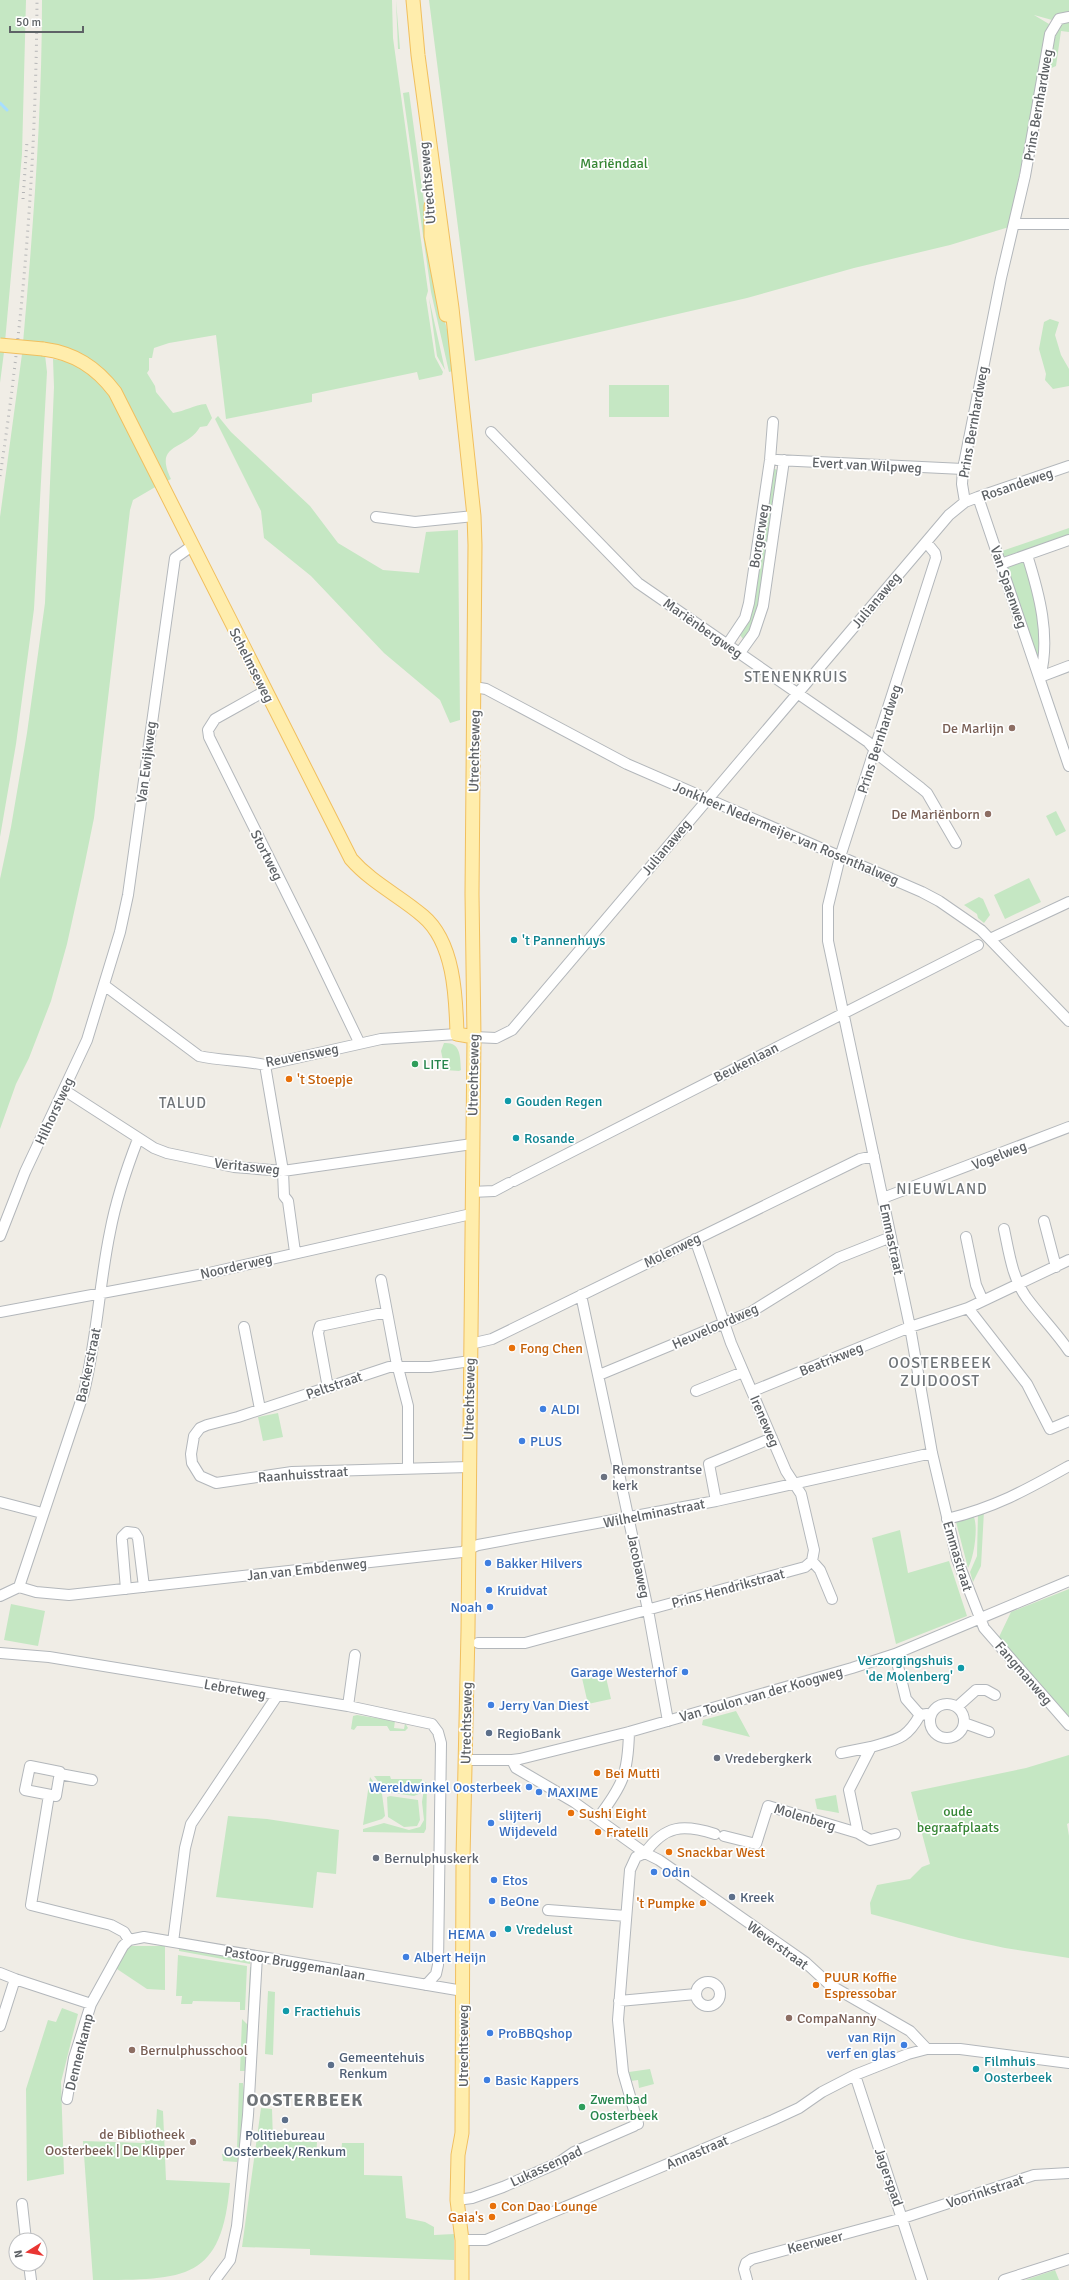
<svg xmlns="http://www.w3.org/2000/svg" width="1069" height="2280" font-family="Signika,sans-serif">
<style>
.green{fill:#c5e7c3}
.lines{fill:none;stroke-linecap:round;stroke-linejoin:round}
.stream{stroke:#a7deff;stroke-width:3}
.minor-casing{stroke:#b3b7bb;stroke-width:12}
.major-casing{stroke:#f1bf5e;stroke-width:15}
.minor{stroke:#fff;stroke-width:10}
.major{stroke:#ffedac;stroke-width:13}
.rail{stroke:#b4b5b6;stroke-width:3;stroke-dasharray:1 5;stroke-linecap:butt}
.major-bridge-casing{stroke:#f1bf5e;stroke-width:15;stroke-linecap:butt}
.major-bridge{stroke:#ffedac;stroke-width:13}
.education-dot{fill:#8d6e63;stroke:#fff;stroke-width:1.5}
.culture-dot{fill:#0f9aa8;stroke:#fff;stroke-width:1.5}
.leisure-dot{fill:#2e9e5b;stroke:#fff;stroke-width:1.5}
.food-dot{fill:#e8710a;stroke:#fff;stroke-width:1.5}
.shop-dot{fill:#3f7fe0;stroke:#fff;stroke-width:1.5}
.worship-dot{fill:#6b7280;stroke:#fff;stroke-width:1.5}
.service-dot{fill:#5c6f8a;stroke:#fff;stroke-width:1.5}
.labels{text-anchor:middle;stroke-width:3.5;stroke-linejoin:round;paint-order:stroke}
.street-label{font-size:14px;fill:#5e6266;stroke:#fff}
.park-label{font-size:14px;fill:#368635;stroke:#fff}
.education-label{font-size:14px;fill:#785e54;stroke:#fff;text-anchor:end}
.culture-label{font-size:14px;fill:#0d838f;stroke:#fff;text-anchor:start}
.leisure-label{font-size:14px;fill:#27864d;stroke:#fff;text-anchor:start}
.food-label{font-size:14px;fill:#c56008;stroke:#fff;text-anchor:start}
.shop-label{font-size:14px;fill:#366cbe;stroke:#fff;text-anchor:start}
.worship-label{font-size:14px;fill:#5b616d;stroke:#fff;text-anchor:start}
.service-label{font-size:14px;fill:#4e5e75;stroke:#fff;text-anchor:start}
.neighbourhood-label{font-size:15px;letter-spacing:1px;fill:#6f7478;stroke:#fff}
.quarter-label{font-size:16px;letter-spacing:1px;fill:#6f7478;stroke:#fff}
.district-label{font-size:18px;font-weight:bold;letter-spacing:1px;fill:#6f7478;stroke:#fff}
</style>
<rect width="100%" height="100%" fill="#f0ede6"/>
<path class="green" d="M0,0H26L22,154L5,342L0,341Z
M42,0H392L393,38L428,291L426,298L435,357L443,372L442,375L419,380L417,372L312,394V402L226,419L216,335L169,343L154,348L152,358H149V370L147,373L155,386L156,392L173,413C185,411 194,405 206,404L212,418L207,426L200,427C186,451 153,442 171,479L165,482L107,374L23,343C33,229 42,115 42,0Z
M396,0L400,49H398Z
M429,0H1069V14L1056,16L1052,20L1034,15L1049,24L1009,227L950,245L854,268L747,298L475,361Z
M1069,21V32L1061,31L1056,66L1047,70C1050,52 1049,27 1069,21Z
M409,92L434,277L449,338L453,371L449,372L431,292L403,93Z
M429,298L445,370L437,356Z
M1050,319L1059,322L1055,335L1061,355L1069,369V386L1053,389L1045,380L1046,374L1039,349L1044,322Z
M0,352H4L0,383Z
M22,354L45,355L47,372L34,609L16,744L0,837V517Z
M53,359L64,361L68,359L78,363L112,395L157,486L133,500L130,510L94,818L84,867L67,944L51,1001L29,1058L16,1084L0,1129V879L11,827L27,733L45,603L54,387Z
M609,385H669V417H609Z
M218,416L231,432L310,506L338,543L383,570L419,573L426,532L458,530L460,720L450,723L440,700L384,653L311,576L264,538L261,511L215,419Z
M775,469L778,470L759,610L753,628L743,639L740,635L772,470Z
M1069,528V535L1004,557L1002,551Z
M1024,561L1036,592L1041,656L1037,657L1006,566Z
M1056,811L1066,831L1056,836L1046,816Z
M1029,878L1041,902L1005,919L994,895Z
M979,897L983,899L990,915L984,923L978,918L977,914L964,905Z
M444,1043C461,1042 460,1056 461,1070L459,1071L445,1070L441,1051Z
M278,1413L283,1437L263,1441L258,1417Z
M984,1511L981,1566L973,1582L970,1572L977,1556L978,1513Z
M973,1515C979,1525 974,1558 968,1568L956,1522L958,1520Z
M900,1530L908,1573L949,1561L967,1616L896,1644L872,1538Z
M1069,1589V1718L999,1637L1011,1612Z
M11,1604L45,1611L38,1646L4,1640Z
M605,1673L611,1699L588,1704L582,1678Z
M736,1711L750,1737L702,1725L703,1720Z
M357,1715L395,1721L394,1728L404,1729L405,1723L408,1728L405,1731H390L387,1726H357L354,1730L351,1729L353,1716Z
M1069,1755V1823L1067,1824L1069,1836V1958L1005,1948L959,1938L871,1914L870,1903L877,1885L910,1879L922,1867L930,1864L911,1792L1026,1768Z
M374,1776H390L391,1779H422L421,1793L414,1796L386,1792Z
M370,1777L382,1794L385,1816L382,1819L363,1825Z
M425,1782L427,1783L426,1829L424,1833L363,1832V1829L384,1823L409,1830L420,1827L424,1820L422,1802Z
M836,1795L839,1813L817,1809L815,1799Z
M390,1796L418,1800L420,1820L417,1826L404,1827L388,1817L387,1797Z
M228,1816L267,1819L339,1830L336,1874L317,1872L313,1908L216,1897Z
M128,1946H165V1990L147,1989L114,1967Z
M179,1947L250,1960V1964L179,1951Z
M178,1955L247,1966L245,2010H240V2002L193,2001L192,2004H181L182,1996H176Z
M250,1967H252L250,2005L248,2008Z
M268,1991L275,1992L273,2055L265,2054Z
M62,2008L78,2014L61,2082L64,2174L27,2181L26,2089L48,2020L56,2022Z
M242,2019L248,2025L246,2071H240Z
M650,2069L654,2084L639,2088L638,2080L631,2081L629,2072Z
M239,2083H243L244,2093L240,2151H237Z
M261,2108L272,2109L273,2141L317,2142L316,2156L341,2157L342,2143H364V2175L402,2176L406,2218L425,2222L434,2227V2235L454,2234V2260L310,2255V2249L242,2247Z
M157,2109L163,2111L166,2180L230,2183C222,2280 187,2280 93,2280L83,2141L145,2143V2140H155Z
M236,2153L239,2154L237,2162L223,2161L222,2154Z
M1055,2270L1059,2280H1025Z"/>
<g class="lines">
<path class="stream" d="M0,103L7,110"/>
<g class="minor-casing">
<path id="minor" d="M1014,224H1069
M491,432L638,583L868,742L881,757L921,788L927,793L956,843
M777,460L963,469
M978,497L1069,766
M965,502L962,484L963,469L1001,278L1025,176L1050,34L1059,19L1069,17
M376,517L415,522L474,516
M926,542L935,553L936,558L840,857L828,906V941L910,1327L932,1453L957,1559L984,1628L1069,1725
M1027,555C1039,593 1051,637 1040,677
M1001,564L1069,540
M727,645L745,618L749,603L770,460L773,422
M739,654L754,633L763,606L784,460
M1040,677L1069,666
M474,687L486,689L627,764L922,892L939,901L981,930L1069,1021
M265,691L215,719L208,730L209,737L311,942L359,1042
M990,939L1069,902
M104,985L199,1056C221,1061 243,1060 265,1065L381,1039L457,1034
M474,1037L496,1038L512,1030L949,515L965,502L978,497L1069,466
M265,1065L283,1171L284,1196L288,1201L295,1252
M64,1090L154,1148L167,1153L234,1167L283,1171L472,1144
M514,1181L978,945
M471,1192L494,1191L509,1183
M883,1198L1069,1127
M1044,1221L1056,1267
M1004,1229C1009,1252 1012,1277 1026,1297C1040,1316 1056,1332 1069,1351
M0,1236L25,1172L87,1040L120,932L128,895L175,558L192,546
M966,1237L976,1285L983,1301
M695,1239L731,1343L786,1471L801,1494L814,1550L812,1561L820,1570L832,1599
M381,1280L396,1360L408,1406V1469
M581,1295L648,1610L668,1721
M968,1308L1027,1384L1050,1429L1069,1421
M0,1312L209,1273L471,1214
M244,1327L260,1409
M470,1344L492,1339L860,1159L874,1156
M599,1375L751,1312L838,1258L891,1237
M328,1388L318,1333L320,1326L387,1312
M696,1391L743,1372
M753,1391L910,1327L968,1308L1069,1260
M469,1467L292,1472L216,1483L200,1476L192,1463L191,1454L194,1436L200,1428L207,1425L238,1417L389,1367H430L470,1361
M716,1501L709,1464L772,1438
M0,1502L42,1513
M947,1519C996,1507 1026,1490 1069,1466
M19,1587L36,1592L69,1595L462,1552L478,1545L716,1501L932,1453
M19,1587L84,1392C97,1339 99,1285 110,1232C116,1200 126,1170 138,1139
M126,1589L122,1541V1537L127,1532L135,1533L138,1538L144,1587
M0,1596L19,1587
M478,1643H525L805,1567L812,1561
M0,1653L49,1657L348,1706L432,1724L438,1732L441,1743L438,1965L436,1974L426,1985
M895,1654L906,1699L920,1715L927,1714
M930 1721a17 17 0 1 1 34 0a17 17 0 1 1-34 0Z
M348,1706L355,1655
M957,1707L976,1690H986L995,1695
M964,1723L989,1732
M841,1753L871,1747
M465,1760H512L520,1759L629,1732L852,1668L895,1654L1069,1581
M512,1760L516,1768L574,1802L645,1853L659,1860L805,1962L830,1985L910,2031L927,2049
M30,1766L60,1772L56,1796L25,1790Z
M60,1774L92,1780
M49,1795L31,1905L111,1925L124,1932L129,1940
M598,1818C623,1785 628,1774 629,1732
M858,1833L849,1790L871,1747C897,1739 906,1740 920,1715
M724,1836L756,1844L768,1806L858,1833L870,1840L895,1834
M645,1853C665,1825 683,1824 715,1834
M548,1910L626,1916
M173,1942L185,1848L191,1824L277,1696
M0,1973L15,1979L0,2026
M15,1979L91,2004L123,1946L129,1940L144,1937L463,1991
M696 1994a12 12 0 1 1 24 0a12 12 0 1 1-24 0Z
M619,2001L696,1994
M855,2075L922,2280
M67,2099L74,2058L91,2004
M638,2124L623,2072L618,2020L630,1870L636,1857L645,1853
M457,2200L472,2198L503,2187L558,2163L574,2152L634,2126
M22,2204L26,2240
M462,2240H486L773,2120L799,2108L822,2092L855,2075L908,2054L927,2049H960L1069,2063
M29,2264L31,2280
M215,2280L230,2260L237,2226L248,2115L257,1956
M747,2280L744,2269L746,2263L752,2259L903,2218L1034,2175L1069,2173
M1004,2280L1069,2259"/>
</g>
<g class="major-casing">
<path id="major" d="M413,0L418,55L452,308L474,516L475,545L472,894L474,1037L468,1631L463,1858L462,2133L458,2155L457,2200L462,2240V2280
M431,206V236L446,315
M43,349C74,353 96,367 115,392L351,859C372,883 400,896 423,916C454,942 456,996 457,1034L474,1037"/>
</g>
<use href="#minor" class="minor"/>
<use href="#major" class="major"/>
<path class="rail" d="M23,199L27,141
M0,476C24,319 36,159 37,0"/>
<g class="major-bridge-casing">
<path id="major-bridge" d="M0,345L43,349"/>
</g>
<use href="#major-bridge" class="major-bridge"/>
</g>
<g class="education-dot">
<circle cx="1012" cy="728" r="4"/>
<circle cx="988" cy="814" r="4"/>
<circle cx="789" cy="2018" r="4"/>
<circle cx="132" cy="2050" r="4"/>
<circle cx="193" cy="2142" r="4"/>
</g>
<g class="culture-dot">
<circle cx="514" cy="940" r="4"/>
<circle cx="508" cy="1101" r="4"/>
<circle cx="516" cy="1138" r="4"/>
<circle cx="961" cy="1668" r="4"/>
<circle cx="508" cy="1929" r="4"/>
<circle cx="286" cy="2011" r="4"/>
<circle cx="976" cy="2069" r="4"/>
</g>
<g class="leisure-dot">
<circle cx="415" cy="1064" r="4"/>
<circle cx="582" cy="2107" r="4"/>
</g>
<g class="food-dot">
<circle cx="289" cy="1079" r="4"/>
<circle cx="512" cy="1348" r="4"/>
<circle cx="597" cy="1773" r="4"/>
<circle cx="571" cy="1813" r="4"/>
<circle cx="598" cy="1832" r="4"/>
<circle cx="669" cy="1852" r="4"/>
<circle cx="703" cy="1903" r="4"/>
<circle cx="816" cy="1985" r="4"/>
<circle cx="493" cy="2206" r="4"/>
<circle cx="492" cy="2217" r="4"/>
</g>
<g class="shop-dot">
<circle cx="543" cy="1409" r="4"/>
<circle cx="522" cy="1441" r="4"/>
<circle cx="488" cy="1563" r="4"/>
<circle cx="489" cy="1590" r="4"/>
<circle cx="490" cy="1607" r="4"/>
<circle cx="685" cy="1672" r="4"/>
<circle cx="491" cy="1705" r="4"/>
<circle cx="529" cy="1787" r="4"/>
<circle cx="539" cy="1792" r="4"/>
<circle cx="491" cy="1823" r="4"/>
<circle cx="654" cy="1872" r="4"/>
<circle cx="494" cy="1880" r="4"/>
<circle cx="492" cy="1901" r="4"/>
<circle cx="493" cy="1934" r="4"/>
<circle cx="406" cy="1957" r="4"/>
<circle cx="490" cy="2033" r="4"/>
<circle cx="904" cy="2045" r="4"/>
<circle cx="487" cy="2080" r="4"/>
</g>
<g class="worship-dot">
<circle cx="604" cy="1477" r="4"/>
<circle cx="717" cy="1758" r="4"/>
<circle cx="376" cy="1858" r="4"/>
</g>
<g class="service-dot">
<circle cx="489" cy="1733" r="4"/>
<circle cx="732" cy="1897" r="4"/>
<circle cx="331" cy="2065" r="4"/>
<circle cx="285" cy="2120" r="4"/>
</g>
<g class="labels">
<g class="street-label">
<text transform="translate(1038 105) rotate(-80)" y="5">Prins Bernhardweg</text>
<text transform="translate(427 183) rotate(-95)" y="5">Utrechtseweg</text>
<text transform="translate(973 422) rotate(-80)" y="5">Prins Bernhardweg</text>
<text transform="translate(867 465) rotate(3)" y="5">Evert van Wilpweg</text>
<text transform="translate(1017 484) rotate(-19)" y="5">Rosandeweg</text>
<text transform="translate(759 536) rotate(-81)" y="5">Borgerweg</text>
<text transform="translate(1009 587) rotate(71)" y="5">Van Spaenweg</text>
<text transform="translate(876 600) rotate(-50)" y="5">Julianaweg</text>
<text transform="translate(703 628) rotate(35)" y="5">Mariënbergweg</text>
<text transform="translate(252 665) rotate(63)" y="5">Schelmseweg</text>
<text transform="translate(879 739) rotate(-72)" y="5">Prins Bernhardweg</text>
<text transform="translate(474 751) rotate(-89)" y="5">Utrechtseweg</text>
<text transform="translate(146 762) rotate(-83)" y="5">Van Ewijkweg</text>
<text transform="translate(786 833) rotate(23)" y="5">Jonkheer Nedermeijer van Rosenthalweg</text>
<text transform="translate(666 847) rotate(-50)" y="5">Julianaweg</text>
<text transform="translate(267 855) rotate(63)" y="5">Stortweg</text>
<text transform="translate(302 1055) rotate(-11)" y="5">Reuvensweg</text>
<text transform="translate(746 1062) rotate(-27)" y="5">Beukenlaan</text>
<text transform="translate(473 1075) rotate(-89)" y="5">Utrechtseweg</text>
<text transform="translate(54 1111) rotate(-65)" y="5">Hilhorstweg</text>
<text transform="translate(999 1155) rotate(-21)" y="5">Vogelweg</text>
<text transform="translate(247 1166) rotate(6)" y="5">Veritasweg</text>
<text transform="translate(892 1239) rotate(78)" y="5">Emmastraat</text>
<text transform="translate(672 1250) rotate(-26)" y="5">Molenweg</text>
<text transform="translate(236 1266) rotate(-13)" y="5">Noorderweg</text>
<text transform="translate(715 1326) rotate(-24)" y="5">Heuveloordweg</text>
<text transform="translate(831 1359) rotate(-22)" y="5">Beatrixweg</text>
<text transform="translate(88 1365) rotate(-78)" y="5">Backerstraat</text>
<text transform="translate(334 1385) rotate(-19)" y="5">Peltstraat</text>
<text transform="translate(469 1399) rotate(-89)" y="5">Utrechtseweg</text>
<text transform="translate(765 1421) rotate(67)" y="5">Ireneweg</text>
<text transform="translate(303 1474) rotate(-4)" y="5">Raanhuisstraat</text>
<text transform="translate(654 1513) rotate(-11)" y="5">Wilhelminastraat</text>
<text transform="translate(958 1556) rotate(73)" y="5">Emmastraat</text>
<text transform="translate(639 1566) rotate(78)" y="5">Jacobaweg</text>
<text transform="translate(307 1569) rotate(-6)" y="5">Jan van Embdenweg</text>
<text transform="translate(728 1588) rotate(-15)" y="5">Prins Hendrikstraat</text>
<text transform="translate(1024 1673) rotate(49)" y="5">Fangmanweg</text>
<text transform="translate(235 1689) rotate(10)" y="5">Lebretweg</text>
<text transform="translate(761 1694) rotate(-16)" y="5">Van Toulon van der Koogweg</text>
<text transform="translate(466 1723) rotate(-89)" y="5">Utrechtseweg</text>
<text transform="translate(805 1817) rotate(17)" y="5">Molenberg</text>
<text transform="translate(778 1945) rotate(36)" y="5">Weverstraat</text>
<text transform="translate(295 1963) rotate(10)" y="5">Pastoor Bruggemanlaan</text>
<text transform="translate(463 2046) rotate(-90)" y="5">Utrechtseweg</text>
<text transform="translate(79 2052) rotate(-76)" y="5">Dennenkamp</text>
<text transform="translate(697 2152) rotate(-23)" y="5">Annastraat</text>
<text transform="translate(546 2166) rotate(-25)" y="5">Lukassenpad</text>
<text transform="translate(889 2177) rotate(71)" y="5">Jagerspad</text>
<text transform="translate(985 2191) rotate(-18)" y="5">Voorinkstraat</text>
<text transform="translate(815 2242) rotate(-14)" y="5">Keerweer</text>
</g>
<g class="park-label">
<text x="614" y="168">Mariëndaal</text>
<text x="958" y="1816">oude<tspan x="958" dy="16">begraafplaats</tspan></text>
</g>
<g class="education-label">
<text x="1004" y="733">De Marlijn</text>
<text x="980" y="819">De Mariënborn</text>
<text x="797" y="2023" text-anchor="start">CompaNanny</text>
<text x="140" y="2055" text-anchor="start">Bernulphusschool</text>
<text x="185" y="2139">de Bibliotheek<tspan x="185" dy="16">Oosterbeek | De Klipper</tspan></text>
</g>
<g class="culture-label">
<text x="522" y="945">'t Pannenhuys</text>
<text x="516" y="1106">Gouden Regen</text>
<text x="524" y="1143">Rosande</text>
<text x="953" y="1665" text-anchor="end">Verzorgingshuis<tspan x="953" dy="16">'de Molenberg'</tspan></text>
<text x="516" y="1934">Vredelust</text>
<text x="294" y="2016">Fractiehuis</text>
<text x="984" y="2066">Filmhuis<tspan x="984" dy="16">Oosterbeek</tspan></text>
</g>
<g class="leisure-label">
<text x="423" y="1069">LITE</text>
<text x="590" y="2104">Zwembad<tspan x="590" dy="16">Oosterbeek</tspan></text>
</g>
<g class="food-label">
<text x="297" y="1084">'t Stoepje</text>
<text x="520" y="1353">Fong Chen</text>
<text x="605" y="1778">Bei Mutti</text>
<text x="579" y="1818">Sushi Eight</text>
<text x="606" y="1837">Fratelli</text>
<text x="677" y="1857">Snackbar West</text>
<text x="695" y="1908" text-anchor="end">'t Pumpke</text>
<text x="824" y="1982">PUUR Koffie<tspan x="824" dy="16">Espressobar</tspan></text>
<text x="501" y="2211">Con Dao Lounge</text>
<text x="484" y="2222" text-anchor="end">Gaia's</text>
</g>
<g class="shop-label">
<text x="551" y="1414">ALDI</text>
<text x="530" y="1446">PLUS</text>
<text x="496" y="1568">Bakker Hilvers</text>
<text x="497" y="1595">Kruidvat</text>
<text x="482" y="1612" text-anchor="end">Noah</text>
<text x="677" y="1677" text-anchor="end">Garage Westerhof</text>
<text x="499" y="1710">Jerry Van Diest</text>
<text x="521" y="1792" text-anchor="end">Wereldwinkel Oosterbeek</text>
<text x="547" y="1797">MAXIME</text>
<text x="499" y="1820">slijterij<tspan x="499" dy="16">Wijdeveld</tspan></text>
<text x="662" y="1877">Odin</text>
<text x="502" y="1885">Etos</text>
<text x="500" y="1906">BeOne</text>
<text x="485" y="1939" text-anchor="end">HEMA</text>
<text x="414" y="1962">Albert Heijn</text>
<text x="498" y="2038">ProBBQshop</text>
<text x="896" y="2042" text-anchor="end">van Rijn<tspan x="896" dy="16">verf en glas</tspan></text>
<text x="495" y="2085">Basic Kappers</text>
</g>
<g class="worship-label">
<text x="612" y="1474">Remonstrantse<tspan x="612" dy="16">kerk</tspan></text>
<text x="725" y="1763">Vredebergkerk</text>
<text x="384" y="1863">Bernulphuskerk</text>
</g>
<g class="service-label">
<text x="497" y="1738">RegioBank</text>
<text x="740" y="1902">Kreek</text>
<text x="339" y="2062">Gemeentehuis<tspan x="339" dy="16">Renkum</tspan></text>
<text x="285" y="2140" text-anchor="middle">Politiebureau<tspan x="285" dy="16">Oosterbeek/Renkum</tspan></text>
</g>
<g class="neighbourhood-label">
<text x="796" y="682">STENENKRUIS</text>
<text x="183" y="1108">TALUD</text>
<text x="942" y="1194">NIEUWLAND</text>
</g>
<g class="quarter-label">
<text x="940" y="1368">OOSTERBEEK<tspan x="940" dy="18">ZUIDOOST</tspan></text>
</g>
<g class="district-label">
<text x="305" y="2106">OOSTERBEEK</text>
</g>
</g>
<g transform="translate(28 2252) rotate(259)"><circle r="19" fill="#ffffff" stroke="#bfc0c2"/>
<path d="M0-3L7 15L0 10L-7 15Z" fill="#e93633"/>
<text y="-6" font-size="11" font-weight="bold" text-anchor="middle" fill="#5e6266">N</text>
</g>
<path d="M10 26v6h73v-6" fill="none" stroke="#5e6266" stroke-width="2"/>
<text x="16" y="26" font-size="12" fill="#5e6266" stroke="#ffffff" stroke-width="3" paint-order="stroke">50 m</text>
</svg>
